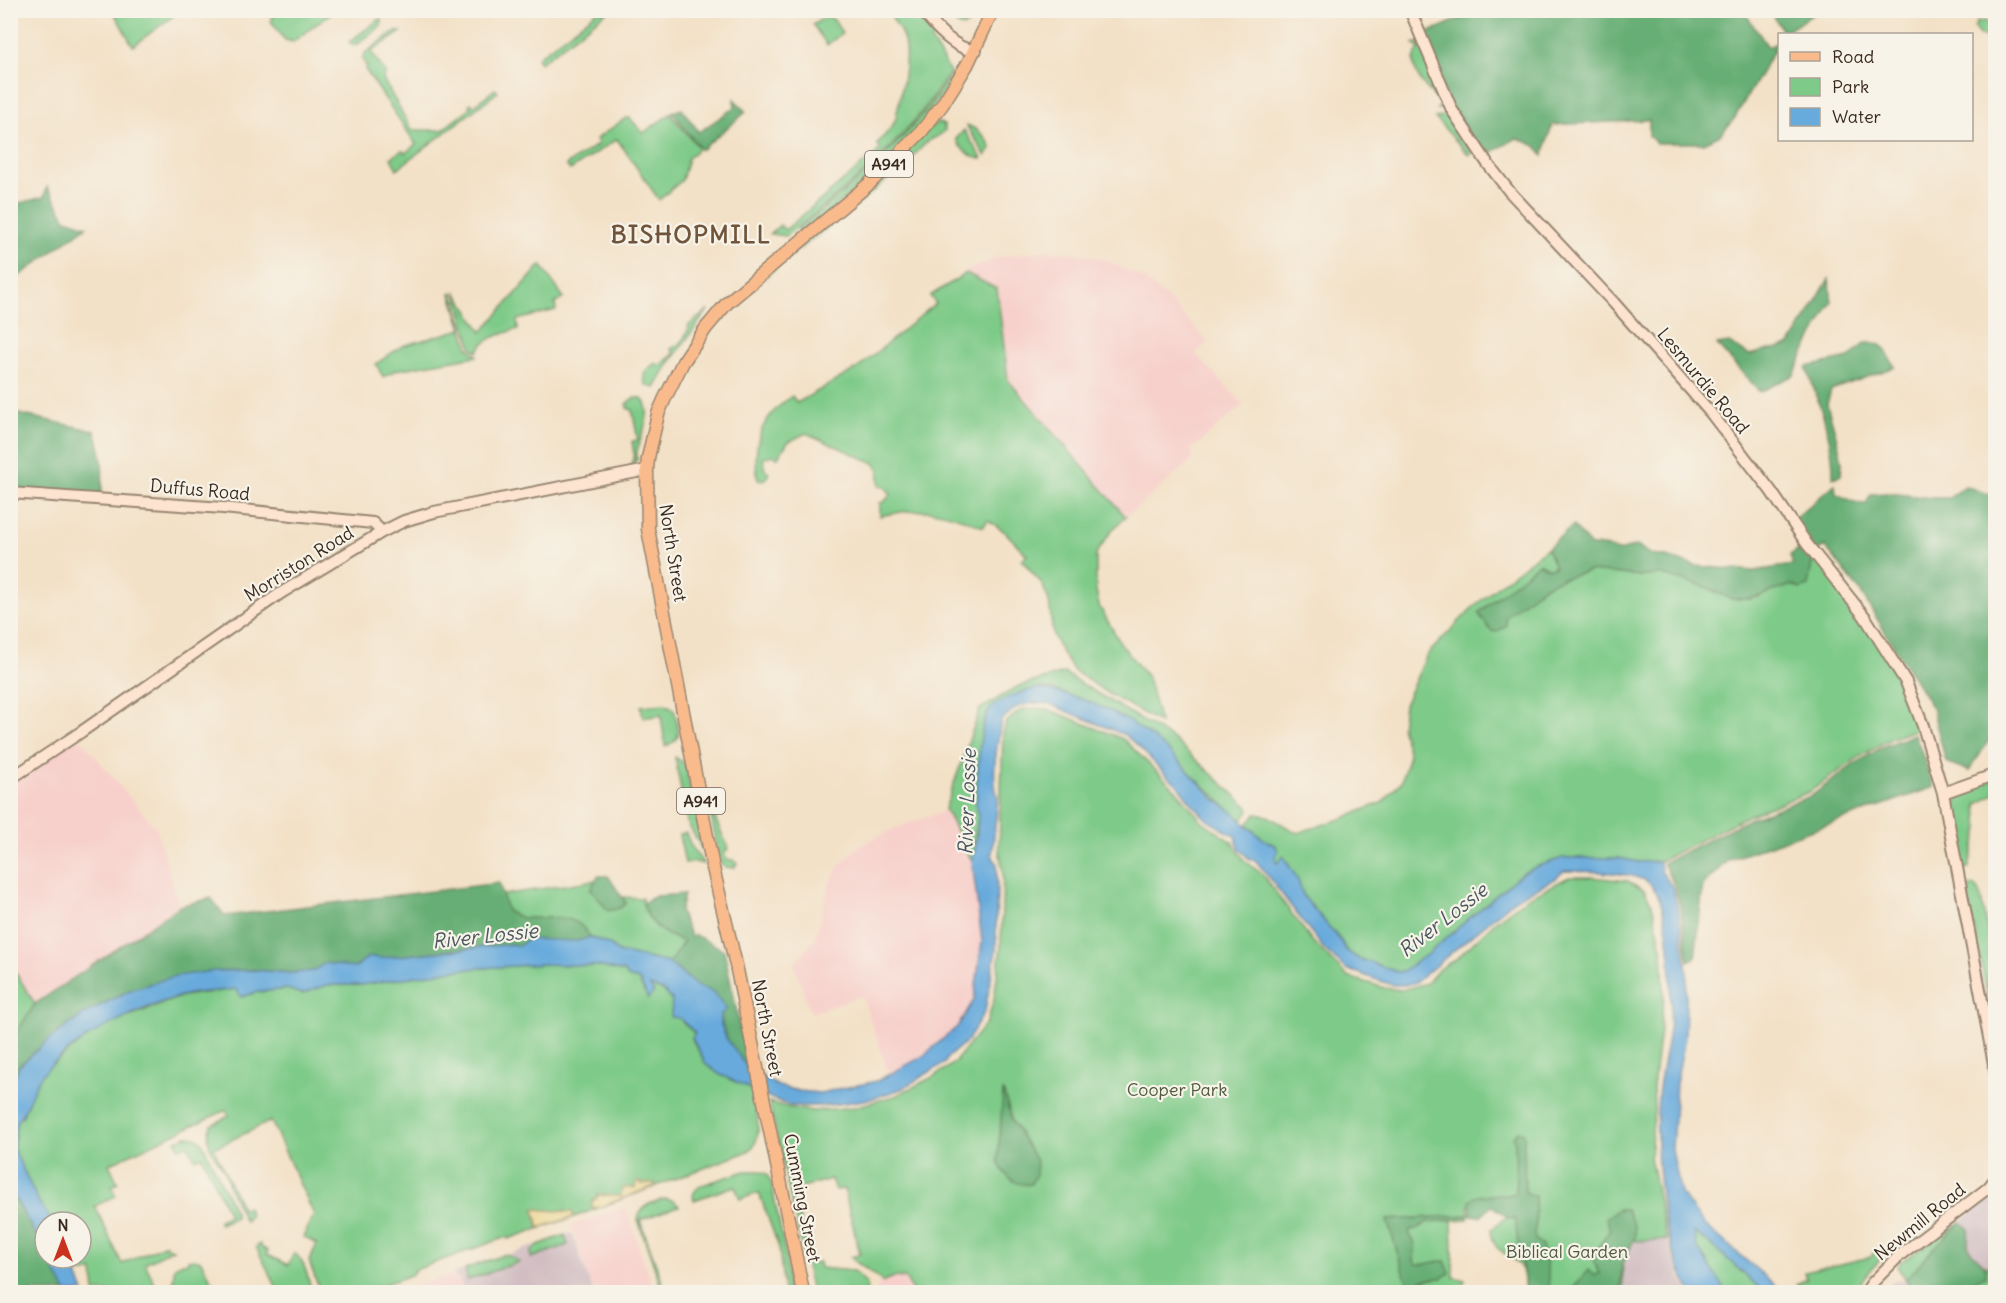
<svg xmlns="http://www.w3.org/2000/svg" width="2006" height="1303" font-family="Delius,sans-serif">
<style>
.built{fill:#f7d0cb}
.industrial{fill:#d2bec2}
.green{fill:#7eca88;stroke:#5c7a53;stroke-width:1.5}
.forest{fill:#66ae74;stroke:#506c49;stroke-width:1.5}
.sand{fill:#eeda9e;stroke:#94825e;stroke-width:1.5}
.water{fill:#67aadc;stroke:#516a7d;stroke-width:1.5}
.lines{fill:none;stroke-linecap:round;stroke-linejoin:round}
.secondary-casing{stroke:#978672;stroke-width:14}
.primary-casing{stroke:#978672;stroke-width:15}
.secondary{stroke:#fde4d1;stroke-width:10}
.primary{stroke:#fabb8c;stroke-width:12}
.labels{text-anchor:middle;stroke-width:4.5;stroke-linejoin:round;paint-order:stroke}
.shield{fill:#f7f3e8;stroke:#73665b;stroke-width:1.5}
.shield-label{font-size:16px;font-weight:bold;fill:#3b2a1e}
.street-label{font-size:18px;fill:#3b2a1e;stroke:#f7f3e8}
.park-label{font-size:18px;fill:#4f5a3e;stroke:#f7f3e8}
.water-label{font-size:20px;font-style:italic;fill:#4a5760;stroke:#f7f3e8}
.district-label{font-size:24px;font-weight:bold;letter-spacing:1.5px;fill:#70543b;stroke:#f7f3e8}
</style>
<rect width="100%" height="100%" fill="#f7f3e8"/>
<filter id="ink" filterUnits="userSpaceOnUse"><feTurbulence type="fractalNoise" baseFrequency=".0167" numOctaves="2"/><feDisplacementMap in="SourceGraphic" scale="12" xChannelSelector="R" yChannelSelector="G"/><feConvolveMatrix kernelMatrix="1 2 1 2 8 2 1 2 1" color-interpolation-filters="sRGB"/></filter>
<filter id="wash" filterUnits="userSpaceOnUse"><feTurbulence type="fractalNoise" baseFrequency=".008" numOctaves="4" result="noise"/><feDisplacementMap in="SourceGraphic" scale="24" xChannelSelector="R" yChannelSelector="G"/><feGaussianBlur stdDeviation="1.35" result="paint"/><feColorMatrix in="noise" values="0 0 0 0 0 0 0 0 0 0 0 0 0 0 0 0 0 1.4 0 .05"/><feComposite in="paint" operator="in"/></filter>
<g filter="url(#wash)">
<rect width="100%" height="100%" fill="#f3e1c7"/>
<path class="built" d="M1042,251L1077,253L1106,260L1144,279L1169,300L1208,342L1197,352V355L1243,405L1191,450L1193,459L1126,517L1008,380L997,289L964,272L998,257Z
M77,735L156,828L180,906L34,1004L11,1040V779Z
M945,811L972,861L982,941L974,1000L958,1026L922,1057L889,1075L862,996L811,1013L794,964L815,939L830,883L840,865L858,847L895,828Z
M625,1207L655,1292H593L571,1226Z
M454,1273L456,1278L459,1277L465,1292H401Z
M894,1277L905,1278L913,1292H877L879,1283Z"/>
<path class="industrial" d="M1995,1188V1292H1877L1892,1283L1906,1278L1933,1249Z
M572,1233L593,1292H465L459,1277L456,1278L454,1273Z
M1622,1240H1667L1682,1282L1690,1292H1623Z"/>
<path class="green" d="M599,10L608,11L540,63L537,58Z
M113,11H180L133,46Z
M330,11L331,13L293,42L285,40L271,21L273,19L267,11Z
M890,11H914L934,35L931,40L950,72C907,141 849,187 786,236L770,234L780,225L785,230L881,149L877,144L892,127L896,118C900,96 909,62 904,41C902,30 892,22 890,11Z
M964,11H979C973,19 967,32 956,24V19L954,18Z
M829,17L834,20L842,33L827,45L813,25L823,18Z
M381,18L382,22L381,26L358,44L353,45L349,42Z
M1985,21L1995,26V37L1993,41L1979,35L1974,28L1977,22Z
M394,32H401L371,52L386,73L383,79L412,130H442L470,108L469,105L471,103L473,106L495,89L498,92L397,169L391,158L402,150L405,153L416,144L365,69L367,67L362,59L365,53Z
M1415,43L1420,44L1445,104L1442,108L1437,109L1441,104C1428,89 1403,69 1419,49L1413,44Z
M952,73L955,75L949,86L901,150L819,220L798,231V229C857,183 912,137 952,73Z
M670,114L699,148L688,158L682,180L659,200L617,139L570,170L566,165L599,144L596,139L626,118H630L643,133Z
M1449,115L1452,117L1472,153L1469,155L1435,118Z
M937,122L944,125L945,130C941,137 931,137 924,145C862,211 778,254 719,323L731,304Z
M966,125C976,127 989,139 991,148L986,156Z
M964,130L980,155L982,159C973,159 959,148 956,139Z
M541,265L564,298L555,303L556,310L517,320L518,329C503,334 485,337 477,352L471,346L456,292L482,332Z
M966,273L997,289L1008,380L1126,517L1112,530L1096,554V590L1099,606L1121,644L1148,678L1160,723L1109,694L1074,671L1062,653L1053,635L1049,601L1042,584L1022,560L1027,555L1005,532L988,520L983,527C944,510 922,506 880,516V503L884,502L891,494L884,486H879V470L874,463L806,433L788,442L777,458L773,455L763,458L765,470L769,472L766,479L758,480C752,442 760,418 792,396L797,403L858,368L936,303L930,296Z
M453,293L468,347L477,356L396,370L383,377L376,364L402,346L462,329L451,294Z
M708,310L670,362L655,388L646,385C640,373 647,369 656,363L659,366L674,354L671,349L681,343L689,328L688,326Z
M635,398H641C657,412 637,440 636,458L638,459L631,465L634,455L632,441L638,440L632,409H628L627,404L630,400Z
M1547,548L1560,579L1590,571L1641,576L1662,575L1706,587L1732,599H1750L1792,585L1814,552L1865,617L1925,726L1890,739L1861,756L1809,792L1747,816L1660,861L1638,862L1618,858H1563L1538,866L1521,874L1429,953L1403,971L1398,972L1357,958L1346,950L1341,941L1304,897L1297,878L1283,856L1278,863L1275,859L1276,846L1262,839L1247,824L1256,814L1268,816L1297,833L1341,819L1383,802L1401,782L1409,755L1401,727L1404,705L1427,655L1469,611L1500,584Z
M1064,673L1173,739L1247,806L1249,811L1243,819L1239,818C1183,770 1143,716 1069,695C1060,692 1047,687 1038,688C1028,689 998,707 988,712L982,732L979,810L974,842L976,853L972,861L945,809L980,709L1019,686Z
M665,704L674,709C677,726 686,739 665,746L661,715L643,718L641,706Z
M1037,708L1050,710L1123,739L1176,790L1201,820L1233,843L1244,860L1262,874L1313,942L1348,977L1385,988L1402,990L1427,983L1439,969L1456,959L1496,921L1527,898L1569,877H1591L1628,881L1644,890L1652,904L1662,949L1664,997L1653,1087L1654,1109L1650,1157L1667,1240L1622,1241L1623,1292H1524C1524,1284 1525,1275 1521,1268C1511,1250 1493,1257 1491,1230L1524,1202L1468,1206L1469,1215L1387,1220L1410,1292H913L905,1278L894,1277L882,1282C875,1272 860,1268 851,1257L860,1254L844,1189L835,1190L831,1179L792,1190L812,1263L819,1262L820,1268L854,1271L867,1284V1291L812,1292L769,1102L791,1108L813,1111L854,1107L895,1096L933,1077L954,1063L987,1022L994,999L1001,948L1003,873L999,849L1003,734L1006,722L1021,710Z
M675,757L684,763L686,768L704,853L687,822Z
M1995,779V793L1977,805L1979,829L1968,869L1963,870L1952,810C1959,790 1978,786 1995,779Z
M712,802L718,813L714,816L727,845L728,849L724,854L727,860H733L737,863L734,868L726,867L721,864L708,803Z
M686,833L691,846L704,864L695,862L685,863L679,835Z
M596,880L591,889L626,903L622,897L642,898C644,920 663,937 685,941L669,963L618,952L610,945L590,937C575,910 551,920 525,918C519,918 513,914 507,911L502,895Z
M1975,886L1980,892L1995,971V1034L1967,892L1970,887Z
M544,964L598,966L624,972L628,977L639,980L644,992L649,985C673,993 668,997 678,1016C681,1023 690,1028 695,1034L692,1039L706,1064L719,1074L751,1088C755,1107 766,1137 749,1151L574,1217L508,1239L507,1237L501,1239L415,1270L411,1275L362,1292H320L309,1261L317,1244L303,1237L314,1215L271,1121L214,1148L242,1209L248,1207L250,1215L245,1222L228,1185C229,1164 199,1151 211,1125L229,1116L226,1110L109,1164L118,1183L111,1186L116,1196L95,1206L122,1264L166,1244V1247L173,1249L145,1263L155,1284L151,1292H95L93,1271L77,1274L70,1258H81V1222H52L38,1201L13,1148L17,1120L23,1116L30,1093L44,1071L92,1033L116,1021L183,996L236,989L241,997L257,992L287,989L302,994L327,985H361L453,970Z
M11,965L35,1004L11,1041Z
M186,1136L196,1137L202,1142L235,1212V1217L220,1224L218,1221L229,1215L202,1156L195,1159L188,1145L179,1148L176,1141Z
M760,1171L767,1174L771,1182L786,1256L788,1292H784L779,1248L759,1193L740,1199L735,1186L694,1200C691,1193 696,1189 702,1185L745,1171Z
M665,1199L674,1201L679,1206L640,1220L666,1292H663L638,1220C640,1205 652,1202 665,1199Z
M1452,1220L1454,1277L1465,1280L1461,1292H1439L1435,1289L1426,1292L1423,1291L1421,1280L1441,1278L1438,1261L1424,1265L1416,1264L1414,1261L1415,1244L1409,1233L1410,1230L1421,1227L1427,1222Z
M1961,1222L1933,1249L1906,1279L1898,1268L1900,1262Z
M1693,1231L1722,1254L1764,1292H1727L1697,1247Z
M565,1235L568,1245L531,1258V1252L538,1245Z
M260,1244L261,1247L268,1251L266,1254L288,1265L294,1253C306,1261 308,1280 312,1292H279L256,1247Z
M1875,1250L1883,1256L1864,1278L1854,1292H1806L1796,1284L1807,1279L1805,1272L1871,1257Z
M503,1255L510,1256L519,1262L468,1280L465,1269Z
M194,1259L201,1261L218,1292H175L173,1290L174,1268L178,1264L188,1262V1260Z
M1995,1261V1292H1968L1966,1286L1969,1282L1985,1276L1986,1267Z"/>
<path class="forest" d="M1695,10L1719,13L1726,11L1743,10L1768,47L1779,42L1734,119L1719,136L1704,143H1656L1649,136V120L1552,125L1543,156L1536,146L1517,138L1492,152L1488,164L1452,110L1420,36L1477,11Z
M1770,11H1818L1784,33Z
M734,99L746,112L701,150L672,112L682,109L699,132L735,107Z
M47,187L66,219L87,226L11,282V205L44,197Z
M1829,279L1832,302L1804,353L1794,375L1760,392L1717,345L1729,343L1749,355L1790,345Z
M1865,343C1888,342 1884,351 1895,367L1831,390L1827,404L1839,447L1842,462L1841,475L1833,478C1834,439 1819,403 1806,367L1849,358Z
M10,412L95,431C103,456 104,472 101,498L11,493Z
M1835,484L1836,494L1854,502L1866,504L1871,494L1888,493L1933,498H1949L1965,486L1995,496V731L1969,771L1946,762L1932,708L1860,591L1825,546L1814,552L1808,586L1800,589L1792,585L1750,599H1731L1706,587L1662,575L1641,576L1590,571L1560,579L1543,587L1506,616V626L1497,632L1491,631L1478,613L1539,563L1547,568L1555,567L1547,548L1573,526L1591,546H1602L1619,551L1637,546L1652,555L1667,557L1696,566L1754,571L1793,565L1790,555L1807,544L1792,521Z
M1915,734L1934,787L1728,860L1703,885L1695,958L1688,961L1681,909L1674,884L1663,863L1749,819L1811,796L1853,765L1882,747Z
M598,876H608L626,903L620,908L608,911L591,889Z
M499,883L507,911C513,914 519,918 525,918C551,920 576,910 590,937L578,941L519,946L512,944L388,957C380,960 374,955 367,958C363,960 358,965 355,968L325,963L313,971L290,973L255,970L215,971L130,990L86,1013L52,1037L19,1066L11,1089V1041L35,1004L180,906L211,898L225,916Z
M684,894L680,912L691,937L695,935L724,950L747,1062V1067C734,1052 721,1035 721,1014L726,1009C708,992 688,979 669,963L684,941C665,937 647,922 643,903L656,896Z
M1003,1090L1012,1121L1037,1162L1036,1174L1031,1184C1016,1187 1002,1175 998,1160Z
M1518,1131L1524,1133L1525,1192L1535,1196L1536,1224L1534,1233L1535,1239L1542,1246L1547,1266L1550,1292H1525C1525,1267 1515,1244 1516,1219L1509,1218L1492,1206L1480,1216L1471,1215L1470,1200C1479,1190 1503,1199 1516,1193L1515,1143L1513,1136Z
M10,1191L41,1243L45,1251V1258H48L66,1292H11Z
M1618,1209H1626L1635,1227V1237L1622,1266L1620,1292H1570L1588,1270L1593,1275L1599,1274L1592,1257L1610,1230L1606,1218Z
M1469,1215L1468,1219L1427,1222L1419,1228L1410,1230L1409,1233L1415,1244L1414,1261L1416,1264C1427,1266 1434,1260 1445,1261L1450,1273L1441,1278L1421,1280L1423,1291L1426,1292H1410L1387,1220Z
M1961,1222L1969,1229C1965,1254 1972,1250 1986,1267V1276L1970,1282L1966,1286L1968,1292H1911L1906,1279L1933,1249Z"/>
<path class="sand" d="M636,1182H641V1184L655,1183V1186L598,1208L592,1207V1201L597,1198V1195L621,1196L622,1188H635Z
M534,1209L572,1212L574,1217L539,1228Z"/>
<path class="water" d="M1037,688C1086,696 1130,716 1167,750C1184,765 1199,783 1215,799C1223,806 1233,811 1240,819C1251,830 1261,839 1276,846L1278,852L1275,859L1277,863L1283,856L1297,878L1304,897L1341,941L1346,950L1357,958L1398,972L1403,971L1429,953L1521,874L1538,866L1563,858H1618L1638,862L1660,861L1661,871L1673,888L1679,914L1687,971L1685,1038L1676,1083L1672,1150L1681,1194L1704,1224L1783,1292H1764L1722,1254L1694,1232L1697,1247L1727,1292H1692C1660,1247 1654,1153 1658,1097C1660,1074 1666,1053 1669,1030C1673,1000 1673,903 1649,883C1634,871 1583,871 1564,871L1556,878L1517,898L1416,982L1405,985H1392L1346,969L1324,949L1261,867L1255,860H1250L1239,848L1235,836L1207,820L1189,800L1176,783L1169,778L1141,749L1125,735L1049,704L1032,703L1017,707L1001,720C998,741 990,778 998,797L992,855L997,864L996,950L985,1011L968,1040L947,1058L945,1063L901,1089L871,1099L824,1106H791L763,1095L719,1074L706,1064L692,1038L695,1033L679,1018L671,1017L672,999L662,990L650,986L654,992L648,999L639,980L628,977L624,972L598,966L544,964L453,970L361,985H327L302,994L287,989L257,992L241,997L236,989C218,992 198,991 181,996C134,1010 81,1035 46,1070C32,1083 28,1112 17,1120L13,1148L38,1201L52,1222H45V1251L11,1191L10,1089L19,1066L52,1037L86,1013L130,990L175,976L215,971L255,970L290,973L313,971L325,963L355,968C358,965 363,960 367,958C374,955 380,960 388,957L512,944L519,946L528,939L578,941L590,937L610,945L618,952L669,963L697,986L713,992L727,1009L721,1014V1024L726,1038L747,1067L778,1086L799,1091L820,1093L877,1081L922,1057L958,1026L974,1000L982,941L972,861C976,853 980,811 976,804C978,785 978,727 988,712C995,700 1023,691 1037,688Z
M48,1258H70L84,1292H66Z"/>
</g>
<g filter="url(#ink)">
<g class="lines">
<g class="secondary-casing">
<path id="secondary" d="M922,10C933,25 957,52 976,50
M1410,10L1452,110L1488,164L1509,191L1614,303L1710,412L1771,491L1807,544L1865,617L1906,682L1923,726L1943,793L1996,1075
M10,493L223,508L373,523L382,532
M10,779L81,732L281,593L382,532L404,521L434,512L647,470
M1943,793L1996,774
M1866,1292L1872,1283L1900,1255L1988,1188L1996,1178"/>
</g>
<g class="primary-casing">
<path id="primary" d="M803,1292L736,965L713,868L648,529L647,470L648,458L658,414L665,398L683,362L706,328L727,303L869,184L921,132L942,105L967,65L993,10"/>
</g>
<use href="#secondary" class="secondary"/>
<use href="#primary" class="primary"/>
</g>
</g>
<g class="labels">
<g class="shield">
<rect x="865" y="151" width="48" height="26" rx="4.5"/>
<rect x="677" y="788" width="48" height="26" rx="4.5"/>
</g>
<g class="shield-label">
<text x="889" y="170">A941</text>
<text x="701" y="807">A941</text>
</g>
<g class="street-label">
<text transform="translate(1703 381) rotate(50)" y="6">Lesmurdie Road</text>
<text transform="translate(200 490) rotate(5)" y="6">Duffus Road</text>
<text transform="translate(673 553) rotate(81)" y="6">North Street</text>
<text transform="translate(299 564) rotate(-32)" y="6">Morriston Road</text>
<text transform="translate(767 1028) rotate(79)" y="6">North Street</text>
<text transform="translate(802 1198) rotate(79)" y="6">Cumming Street</text>
<text transform="translate(1920 1222) rotate(-39)" y="6">Newmill Road</text>
</g>
<g class="park-label">
<text x="1177" y="1096">Cooper Park</text>
<text x="1567" y="1258">Biblical Garden</text>
</g>
<g class="water-label">
<text transform="translate(967 802) rotate(-88)" y="7">River Lossie</text>
<text transform="translate(1443 920) rotate(-38)" y="7">River Lossie</text>
<text transform="translate(485 936) rotate(-6)" y="7">River Lossie</text>
</g>
<g class="district-label">
<text x="691" y="243">BISHOPMILL</text>
</g>
</g>
<rect width="2006" height="1303" fill="none" stroke="#f7f3e8" stroke-width="36"/>
<rect x="1778" y="33" width="195" height="108" fill="#f7f3e8" stroke="#aca397" stroke-width="1.5"/>
<rect x="1790" y="52" width="30" height="9" fill="#fabb8c" stroke="#aca397" stroke-width="1.5"/>
<text x="1832" y="63" font-size="18" fill="#3b2a1e">Road</text>
<rect x="1790" y="78" width="30" height="18" fill="#7eca88" stroke="#aca397" stroke-width="1.5"/>
<text x="1832" y="93" font-size="18" fill="#3b2a1e">Park</text>
<rect x="1790" y="108" width="30" height="18" fill="#67aadc" stroke="#aca397" stroke-width="1.5"/>
<text x="1832" y="123" font-size="18" fill="#3b2a1e">Water</text>
<g transform="translate(63 1240)"><circle r="28" fill="#f7f3e8" stroke="#aca397" stroke-width="1.5"/>
<path d="M0-4.5L10 22L0 15L-10 22Z" fill="#c8321e"/>
<text y="-9" font-size="16" font-weight="bold" text-anchor="middle" fill="#3b2a1e">N</text>
</g>
</svg>
